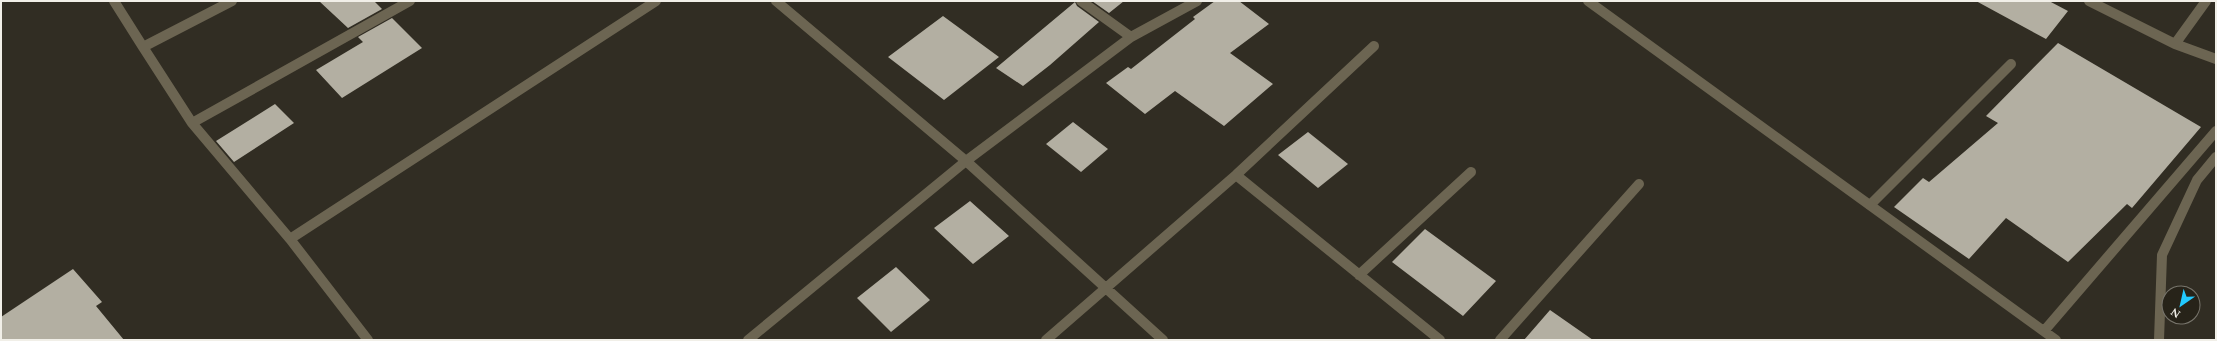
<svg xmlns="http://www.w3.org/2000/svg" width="2217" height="341" font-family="Spectral,serif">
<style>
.building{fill:#b3afa2}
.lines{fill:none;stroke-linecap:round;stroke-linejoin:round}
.lane{stroke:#6c6552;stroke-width:10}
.street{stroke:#6c6552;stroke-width:10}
</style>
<rect width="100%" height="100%" fill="#312d23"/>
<path class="building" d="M319,1H374L382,9L348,28Z
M1092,1H1124L1109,13Z
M1215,1H1239L1269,24L1230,53L1273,84L1224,126L1175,91L1145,114L1106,83L1128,67L1131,69L1195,19L1193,17Z
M1976,1H2049L2068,11L2046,39Z
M1075,2L1077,6L1099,22L1050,65L1023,86L996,68Z
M943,16L999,57L944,100L888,57Z
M392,18L422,48L342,98L316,70L363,42L358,37Z
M2058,43L2201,127L2132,208L2127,204L2068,262L2006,218L1969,259L1894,207L1923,178L1929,182L1998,123L1986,116Z
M275,104L294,123L234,162L216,141Z
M1073,122L1108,149L1081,172L1046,144Z
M1308,132L1348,164L1318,188L1278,155Z
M970,201L1009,236L973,264L934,228Z
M1425,229L1496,281L1463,316L1392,262Z
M896,267L930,300L891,332L857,298Z
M73,269L102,302L96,306L124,340H1V317Z
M1550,310L1593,340H1524Z"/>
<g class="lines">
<path class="lane" d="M1870,205L2011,64
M2159,340L2162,255L2197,180L2216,157"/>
<path class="street" d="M114,1L143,47
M232,1L143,47L192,123L290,239L368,340
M776,1L966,161L1163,340
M1081,1L1131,37
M1588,1L2056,340
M2089,1L2175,44L2216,59
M2175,44L2206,1
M192,123L410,1
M1236,175L1440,340
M290,239L656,1
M1359,275L1471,172
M2044,331L2216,131
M748,340L966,161L1131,37L1197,1
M1046,340L1236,175L1374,46
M1500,340L1639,184"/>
</g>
<rect width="2217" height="341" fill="none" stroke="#f1efe8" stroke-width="4"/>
<g transform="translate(2181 305) rotate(214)"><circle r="19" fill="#272319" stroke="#78756c"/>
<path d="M0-3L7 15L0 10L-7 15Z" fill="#22c9fe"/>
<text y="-6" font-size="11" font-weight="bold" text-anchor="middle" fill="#f1efe8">N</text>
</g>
</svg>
